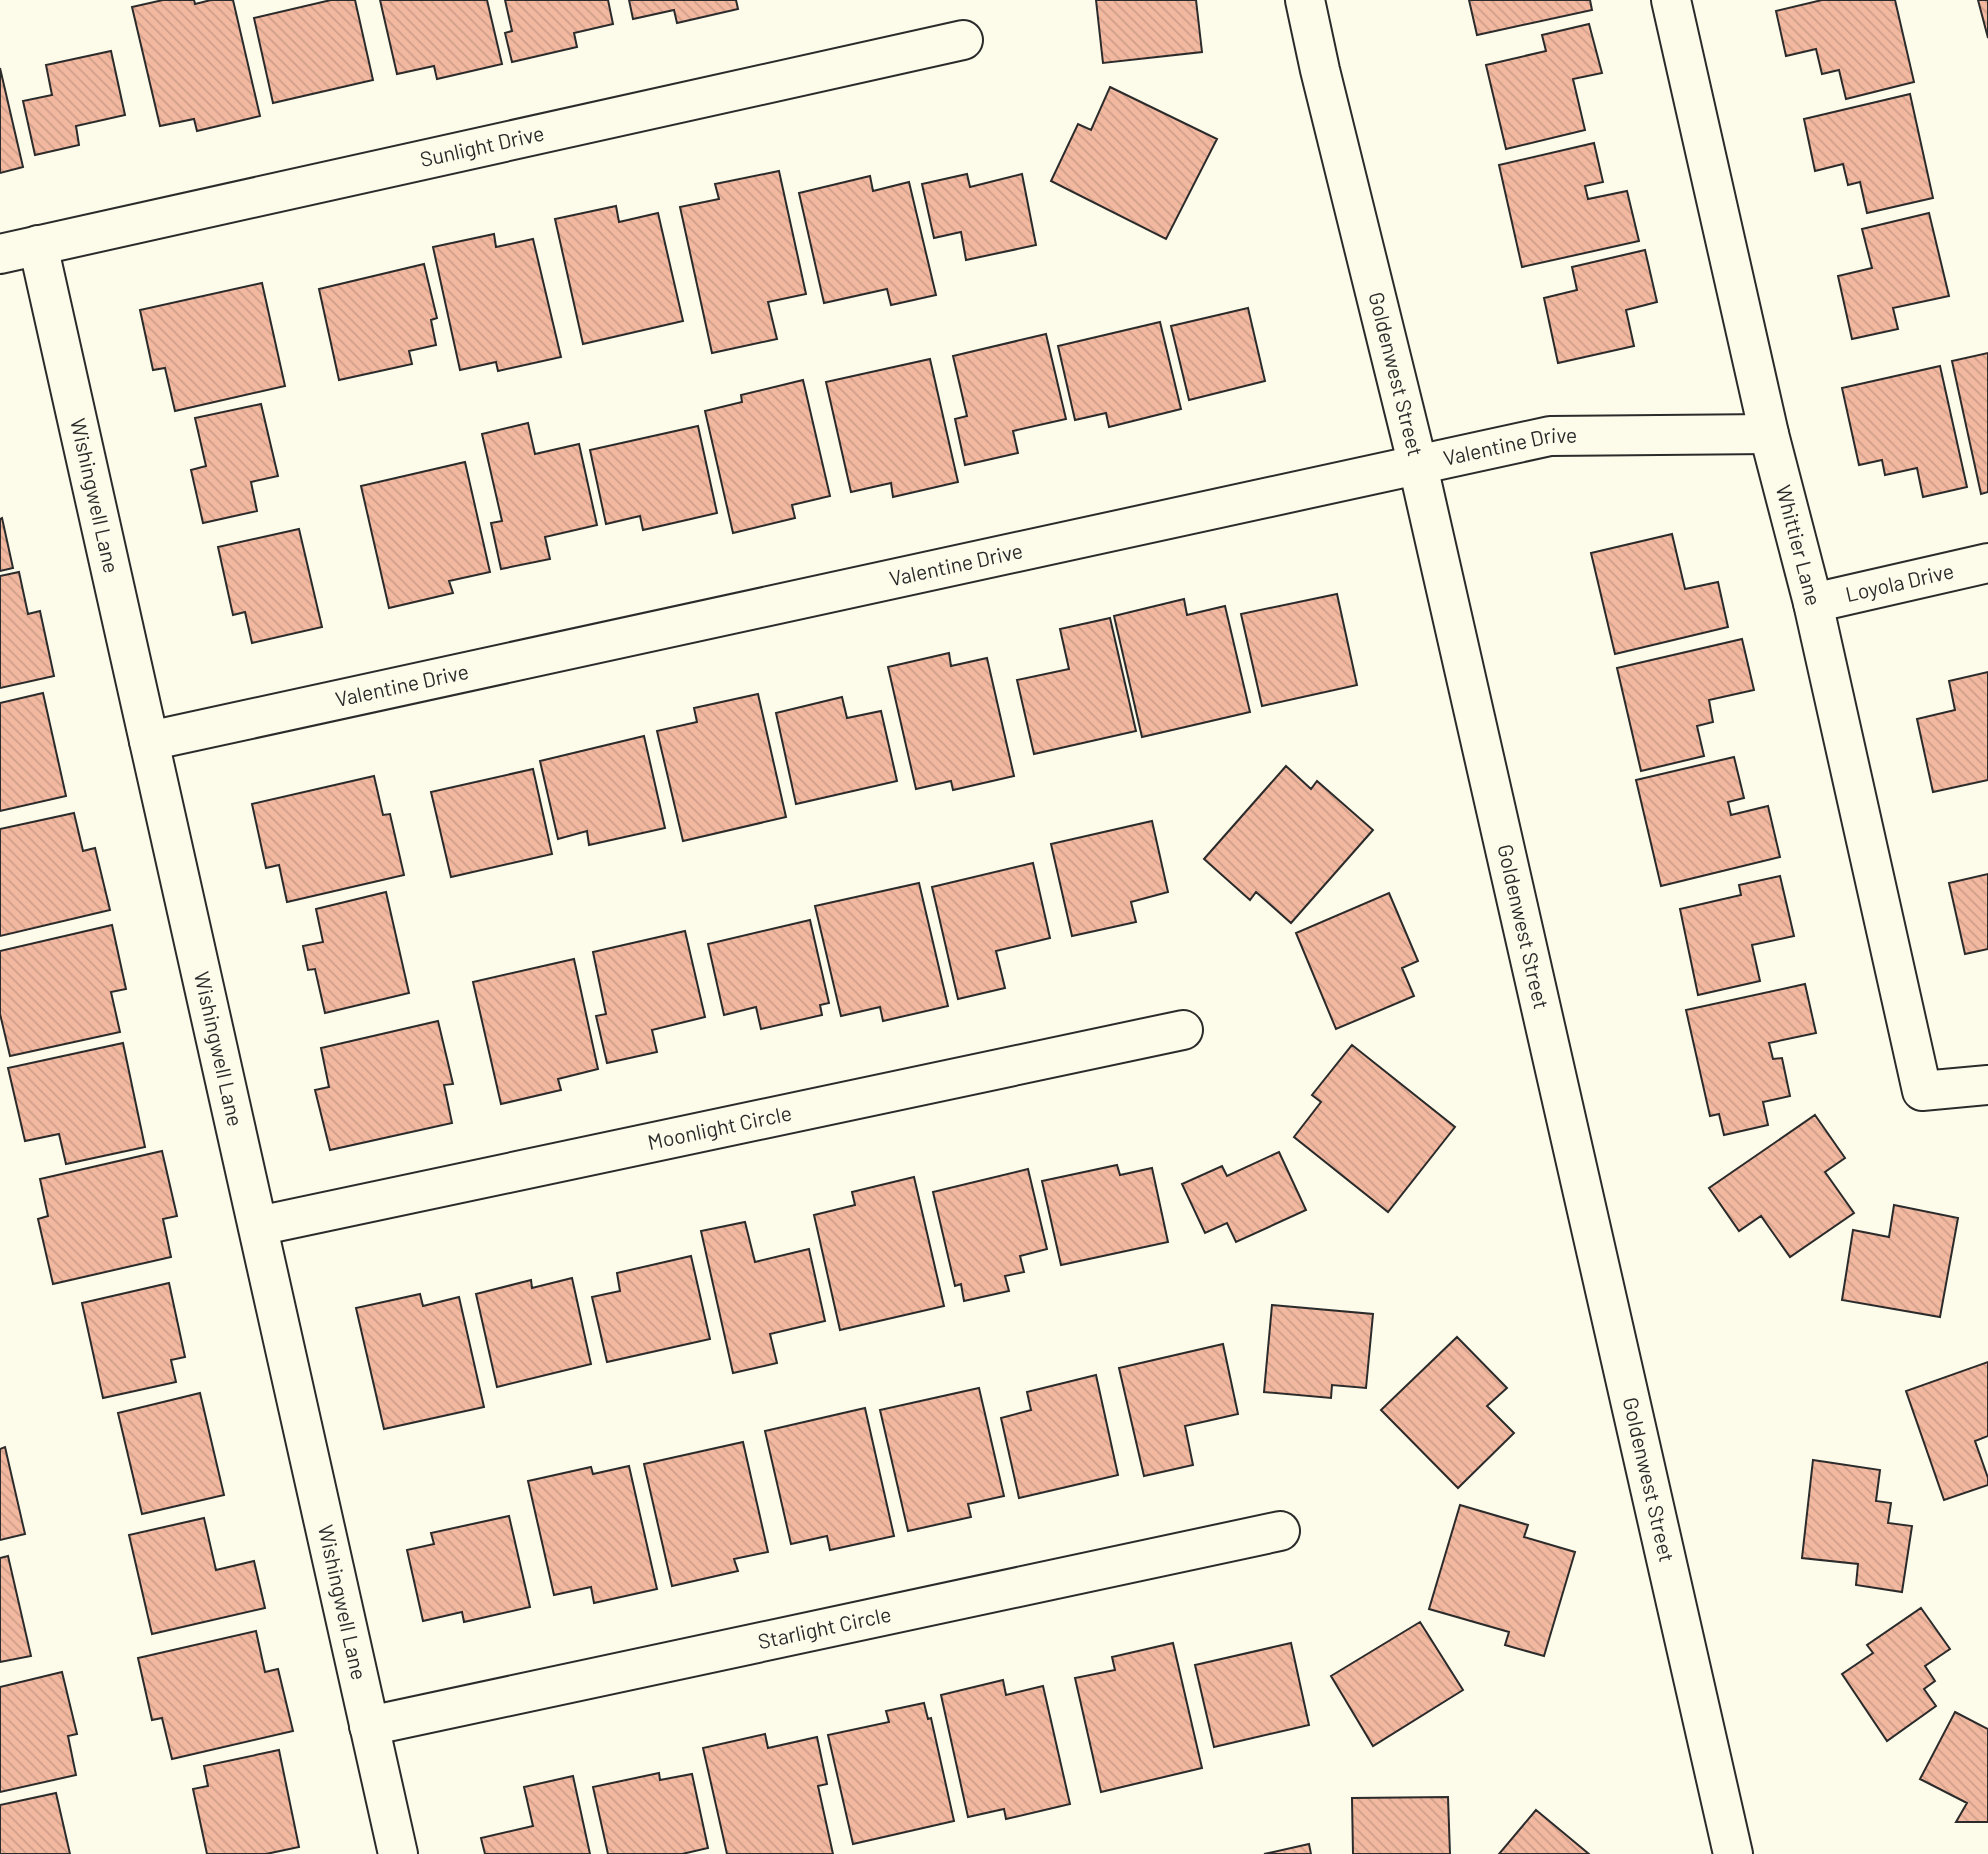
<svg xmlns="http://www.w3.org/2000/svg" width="1988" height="1854" font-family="Barlow,sans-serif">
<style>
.building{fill:url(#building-back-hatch);stroke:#2b2b2b;stroke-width:2}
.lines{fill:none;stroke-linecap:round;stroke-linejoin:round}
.minor-casing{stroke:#2b2b2b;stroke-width:42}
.major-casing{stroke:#2b2b2b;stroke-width:42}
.minor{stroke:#fdfbea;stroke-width:38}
.major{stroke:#fdfbea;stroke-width:38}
.labels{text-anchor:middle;stroke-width:5;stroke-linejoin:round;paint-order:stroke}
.street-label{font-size:21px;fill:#2b2b2b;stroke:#fdfbea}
</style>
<defs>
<pattern id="building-back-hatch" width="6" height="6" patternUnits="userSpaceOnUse" patternTransform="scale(1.75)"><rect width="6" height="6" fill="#f2b8a0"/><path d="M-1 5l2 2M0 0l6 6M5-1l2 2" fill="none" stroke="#d09e8a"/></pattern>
</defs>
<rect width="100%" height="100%" fill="#fdfbea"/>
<path class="building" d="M163,0H194L195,4L211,0H233L260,116L197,131L194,119L160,126L132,7Z
M331,0H355L373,80L273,103L254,18Z
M380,0H487L502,64L437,79L434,66L397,74Z
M505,0H608L613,24L574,33L577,47L512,62L505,33L512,31Z
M629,0H736L738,9L677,23L674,10L633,19Z
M1096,0H1196L1202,52L1103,63Z
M1469,0H1590L1592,10L1477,35Z
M1822,0H1895L1914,82L1846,99L1839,70L1822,74L1816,49L1786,56L1776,11Z
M1978,0H1988V38Z
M1589,24L1602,73L1573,79L1585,130L1506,149L1486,65L1546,51L1542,35Z
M111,51L125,115L76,126L79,145L35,155L23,101L52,95L46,65Z
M0,68L23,167L0,173Z
M1110,87L1217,139L1166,239L1051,181L1078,124L1091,130Z
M1910,94L1933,198L1867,213L1860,182L1848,185L1843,164L1815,171L1804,119Z
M1594,143L1603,182L1585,186L1588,199L1627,191L1639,241L1522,267L1499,165Z
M779,171L806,294L768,302L777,339L712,353L680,207L719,199L715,184Z
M967,174L970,187L1022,174L1036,245L966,260L961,232L934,238L922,184Z
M870,176L873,191L909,182L936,295L891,305L887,289L824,303L799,193Z
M616,206L619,222L658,213L683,321L583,344L555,219Z
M1929,213L1949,296L1893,308L1898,329L1852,339L1838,276L1872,268L1862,229Z
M494,234L496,247L533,239L561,357L498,371L496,362L460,370L433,247Z
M1645,250L1657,302L1626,310L1634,346L1558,363L1544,298L1577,290L1572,267Z
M424,264L437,318L431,320L436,345L409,351L412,364L339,380L319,289Z
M262,283L285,386L175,411L165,368L153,370L140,310Z
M1248,308L1265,381L1189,400L1171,326Z
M1160,322L1181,409L1109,427L1106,413L1075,420L1058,346Z
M1046,334L1066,419L1013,431L1018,453L965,465L955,419L967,416L953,356Z
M1988,353V492L1981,494L1952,361Z
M930,359L958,482L893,497L891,483L851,492L826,382Z
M1940,366L1967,487L1923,497L1917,468L1885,475L1882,460L1859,465L1842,388Z
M803,380L830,496L792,505L795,518L733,533L705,411L742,402L741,395Z
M261,404L278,476L251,482L257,511L203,523L191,470L206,466L195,418Z
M528,423L535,454L579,444L597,525L545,537L550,559L501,569L491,523L502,521L482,434Z
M698,426L717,513L643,530L640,516L606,524L590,450Z
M465,462L490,572L449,581L453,593L389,608L361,486Z
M2,518L13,568L0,571V519Z
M299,529L322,627L252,643L245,612L233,615L218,547Z
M1672,534L1685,589L1718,582L1728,627L1615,654L1591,553Z
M19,572L28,614L40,611L54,676L0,688V576Z
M1337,594L1357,685L1262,706L1241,614Z
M1184,599L1187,615L1225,606L1250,712L1142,737L1114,616Z
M1110,618L1136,731L1034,754L1017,680L1069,669L1060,629Z
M1742,639L1754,690L1709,700L1713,722L1697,726L1704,756L1641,771L1617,668Z
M949,653L951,666L987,658L1014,776L953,790L951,781L916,789L888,667Z
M1988,672V780L1933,792L1917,719L1955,710L1949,681Z
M43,693L66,796L0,811V703Z
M758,694L786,817L683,841L657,731L697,722L694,708Z
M842,697L847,718L881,711L897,781L796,804L776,713Z
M644,736L665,828L589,845L587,831L558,839L540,761Z
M1734,757L1744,798L1728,802L1731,815L1768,806L1780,857L1661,886L1636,780Z
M1286,766L1311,789L1317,781L1373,830L1291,923L1256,892L1250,900L1204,859Z
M533,769L552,854L451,877L431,792Z
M374,776L383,815L390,814L404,875L287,902L279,865L266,868L252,804Z
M74,813L83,851L95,848L110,910L0,936V829Z
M1152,821L1168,892L1131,902L1136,922L1072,936L1051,844Z
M1033,863L1050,938L996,951L1005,988L958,999L932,887Z
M1988,874V949L1965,954L1949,883Z
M1780,876L1794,936L1752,945L1760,981L1698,995L1680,909L1741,895L1739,885Z
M919,883L948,1006L883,1021L880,1007L841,1016L815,906Z
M386,892L409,993L325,1013L315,969L308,970L303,946L323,942L316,909Z
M1389,893L1418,961L1402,968L1414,996L1336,1029L1296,933Z
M810,920L829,1003L820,1005L822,1015L761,1029L756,1007L724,1015L708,944Z
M112,925L126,989L111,992L120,1032L10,1056L0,1014V951Z
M685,931L705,1017L652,1030L657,1052L607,1063L596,1016L606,1014L593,952Z
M574,959L598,1069L558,1079L561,1090L501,1104L473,982Z
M1805,984L1816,1033L1769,1043L1773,1059L1782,1058L1790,1096L1763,1102L1768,1125L1724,1135L1719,1114L1710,1116L1686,1010Z
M438,1021L453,1084L444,1085L452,1123L330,1150L315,1090L329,1087L321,1048Z
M123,1043L145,1147L66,1164L59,1134L25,1141L8,1068Z
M1352,1045L1455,1127L1388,1212L1294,1137L1321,1102L1312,1095Z
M1815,1115L1845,1158L1825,1172L1854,1213L1790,1257L1761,1216L1739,1231L1709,1188Z
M162,1151L177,1216L163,1219L171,1257L53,1284L38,1219L48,1216L40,1179Z
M1279,1152L1306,1210L1236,1242L1227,1223L1205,1233L1182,1184L1222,1166L1227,1176Z
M1117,1165L1120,1175L1152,1168L1168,1242L1061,1265L1042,1181Z
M1028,1169L1047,1249L1020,1256L1024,1272L1005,1276L1009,1291L964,1301L961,1284L955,1286L933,1192Z
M914,1177L944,1306L840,1330L814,1215L855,1205L852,1192Z
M1894,1205L1958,1218L1940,1317L1842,1300L1853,1230L1889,1237Z
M745,1222L755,1262L809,1249L825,1321L770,1334L777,1363L733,1373L701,1231Z
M691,1256L710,1339L607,1362L592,1297L620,1291L617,1273Z
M572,1278L591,1364L497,1387L476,1294L531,1280L532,1288Z
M169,1283L185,1357L171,1360L176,1382L103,1398L82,1303Z
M420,1294L423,1306L459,1297L484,1407L384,1429L356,1308Z
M1272,1305L1373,1314L1366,1388L1332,1385L1331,1398L1264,1392Z
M1457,1337L1507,1388L1487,1406L1514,1433L1458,1488L1381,1410Z
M1223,1344L1238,1414L1185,1426L1193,1465L1144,1476L1119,1368Z
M1988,1362V1436L1975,1441L1988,1478V1485L1944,1500L1906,1391Z
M1096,1375L1118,1475L1019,1498L1001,1418L1031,1410L1027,1392Z
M979,1388L1004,1496L968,1504L971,1517L908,1531L880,1410Z
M200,1393L224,1495L142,1514L118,1413Z
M865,1408L894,1536L830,1550L827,1536L791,1544L765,1431Z
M743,1442L768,1552L734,1559L738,1571L672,1586L644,1464Z
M5,1447L25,1534L0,1540V1449Z
M1813,1460L1880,1470L1876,1501L1891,1503L1888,1523L1912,1526L1902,1592L1856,1585L1858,1564L1802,1558Z
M629,1466L657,1589L594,1603L591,1587L554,1595L528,1481L591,1467L593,1474Z
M1460,1505L1528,1525L1524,1537L1575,1552L1544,1656L1505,1645L1509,1632L1429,1609Z
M509,1516L530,1607L464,1622L462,1612L423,1621L407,1550L434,1544L431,1533Z
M204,1518L216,1570L254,1561L265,1608L152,1634L129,1535Z
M8,1556L31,1656L0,1662V1558Z
M1921,1608L1950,1649L1925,1666L1935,1681L1924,1689L1936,1706L1887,1741L1842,1674L1873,1653L1867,1645Z
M1420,1622L1463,1690L1373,1746L1331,1676Z
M256,1631L265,1672L278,1669L293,1731L172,1759L162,1718L152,1720L138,1658Z
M1173,1643L1202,1768L1101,1792L1075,1678L1115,1670L1112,1657Z
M1291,1643L1309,1725L1214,1747L1195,1665Z
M62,1672L77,1734L68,1736L76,1775L0,1792V1687Z
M1003,1680L1006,1695L1043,1686L1070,1804L1006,1819L1004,1809L968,1817L941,1695Z
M924,1703L928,1719L931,1718L954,1821L853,1844L828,1735L889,1722L886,1711Z
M1955,1712L1988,1729V1822H1956L1967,1803L1920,1779Z
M765,1734L768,1748L817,1737L827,1784L818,1786L833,1854H727L703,1748Z
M279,1750L299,1847L266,1854H207L193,1789L208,1786L204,1766Z
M659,1773L660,1780L692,1774L708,1848L682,1854H608L593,1787Z
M573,1776L590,1854H485L481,1838L533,1826L524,1787Z
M56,1793L70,1854H0V1805Z
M1448,1797L1450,1854H1353L1352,1798Z
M1536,1810L1589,1854H1499Z
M1309,1844L1311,1854H1264Z"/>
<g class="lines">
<g class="minor-casing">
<g id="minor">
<path id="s1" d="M1671,0L1769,434L1813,603L1922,1091L1988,1085"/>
<path id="s2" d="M38,245L398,1854"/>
<path id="s3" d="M0,254L963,40"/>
<path id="s4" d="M1813,603L1988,563"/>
<path id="s5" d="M149,741L1550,436L1769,434"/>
<path id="s6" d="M258,1226L1183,1030"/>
<path id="s7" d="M369,1726L1280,1531"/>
</g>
</g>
<g class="major-casing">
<g id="major">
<path id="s8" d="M1305,0L1320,70L1418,466L1733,1854"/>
</g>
</g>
<use href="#minor" class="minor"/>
<use href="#major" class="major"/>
</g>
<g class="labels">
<g class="street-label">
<text dy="7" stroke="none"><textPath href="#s3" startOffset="494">Sunlight Drive</textPath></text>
<text dy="7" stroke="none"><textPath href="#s8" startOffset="385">Goldenwest Street</textPath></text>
<text dy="7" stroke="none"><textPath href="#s5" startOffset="1393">Valentine Drive</textPath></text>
<text dy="7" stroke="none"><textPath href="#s2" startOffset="257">Wishingwell Lane</textPath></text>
<text dy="7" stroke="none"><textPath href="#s1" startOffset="560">Whittier Lane</textPath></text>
<text dy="7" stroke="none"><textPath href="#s5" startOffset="826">Valentine Drive</textPath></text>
<text dy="7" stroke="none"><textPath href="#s4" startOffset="89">Loyola Drive</textPath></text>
<text dy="7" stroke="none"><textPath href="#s5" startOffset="259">Valentine Drive</textPath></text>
<text dy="7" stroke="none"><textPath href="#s8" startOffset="952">Goldenwest Street</textPath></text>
<text dy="7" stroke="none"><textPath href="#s2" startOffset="824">Wishingwell Lane</textPath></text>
<text dy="7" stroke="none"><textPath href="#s6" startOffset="472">Moonlight Circle</textPath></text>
<text dy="7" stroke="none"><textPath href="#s8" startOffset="1519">Goldenwest Street</textPath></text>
<text dy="7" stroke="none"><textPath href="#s2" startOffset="1391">Wishingwell Lane</textPath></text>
<text dy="7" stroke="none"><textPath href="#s7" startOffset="466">Starlight Circle</textPath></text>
</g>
</g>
</svg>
